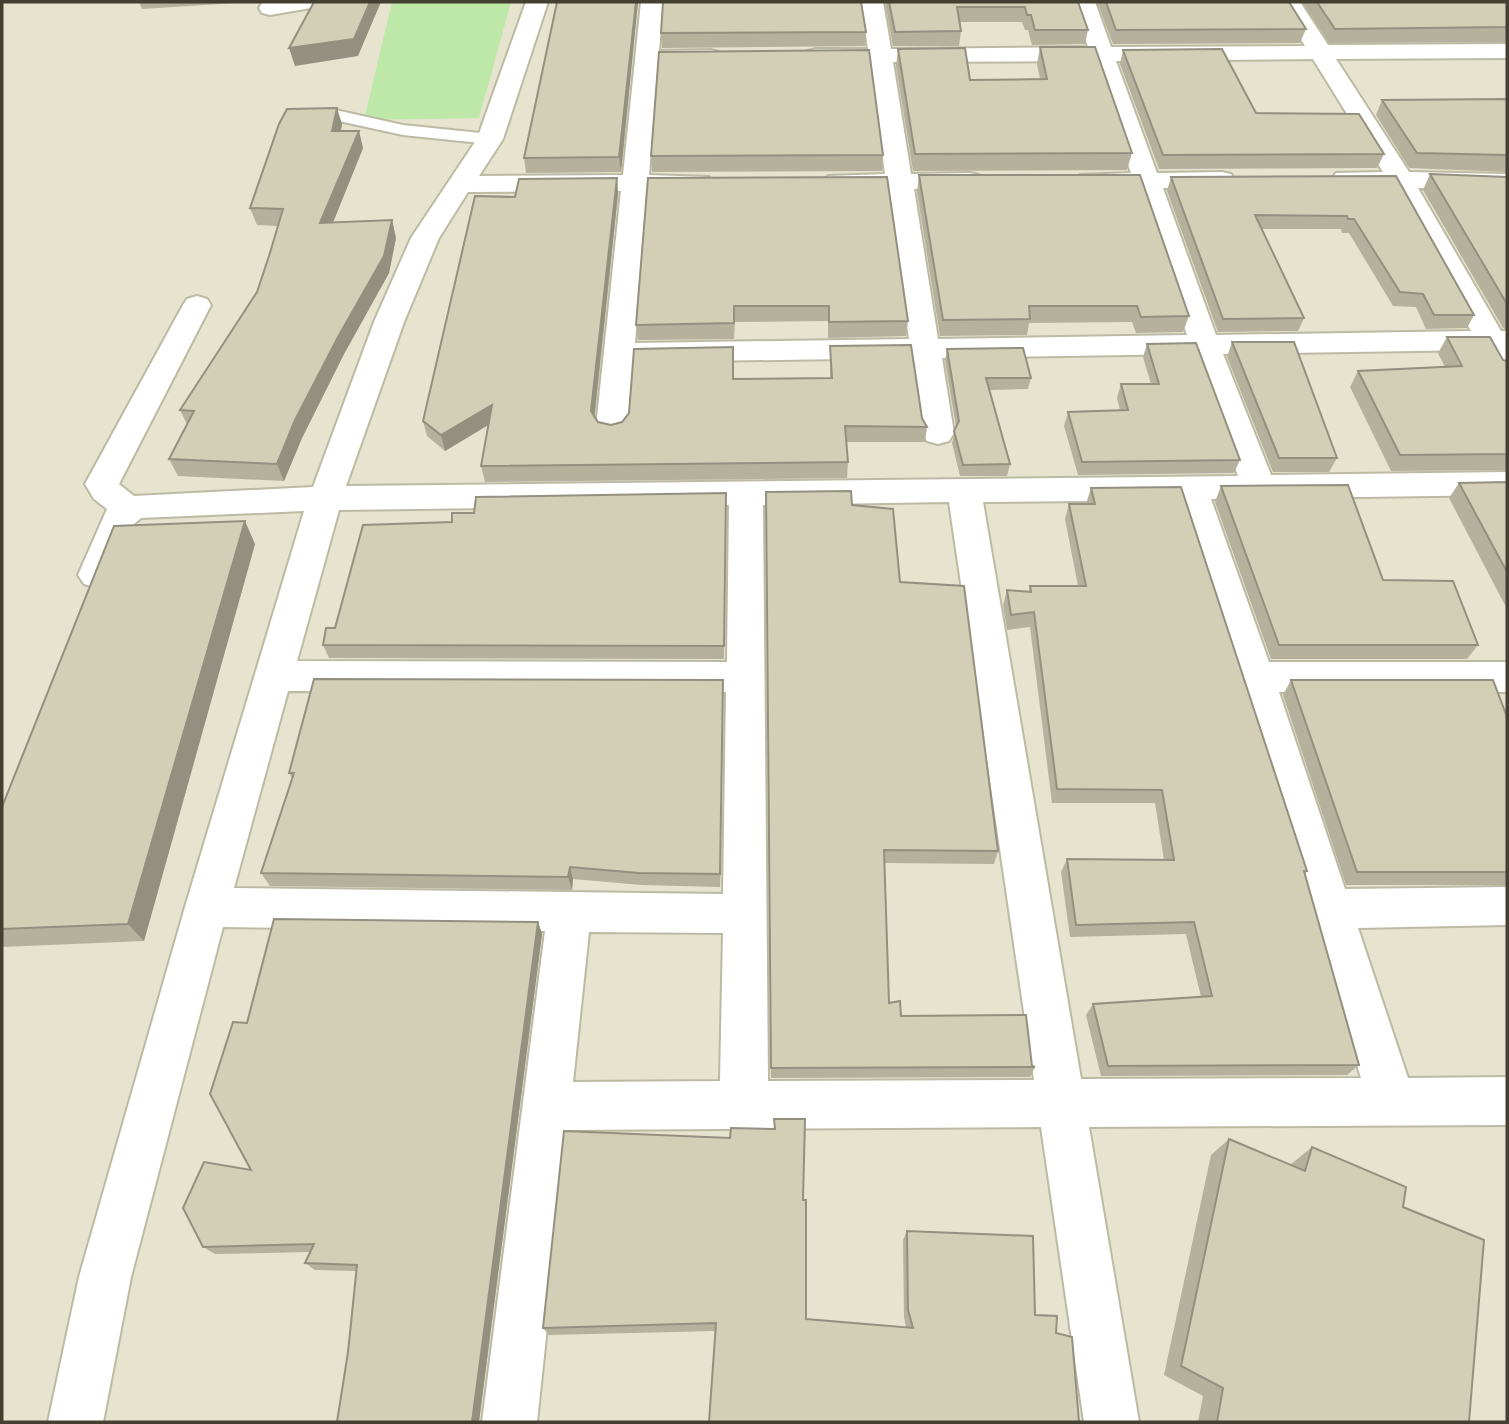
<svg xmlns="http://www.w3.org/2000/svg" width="1509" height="1424" font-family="Poppins,sans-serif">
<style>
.residential{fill:#e6e3cf}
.green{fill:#bee8a8}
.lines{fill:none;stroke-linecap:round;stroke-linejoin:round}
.service-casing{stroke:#bdbaa4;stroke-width:4}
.minor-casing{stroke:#bdbaa4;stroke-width:4}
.service{fill:#fff;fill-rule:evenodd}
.minor{fill:#fff;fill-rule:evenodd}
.wall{fill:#b5b19d}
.shaded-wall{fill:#94907f}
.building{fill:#d3ceb6;stroke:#94907f;stroke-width:2}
</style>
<rect width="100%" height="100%" fill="#f2f0e1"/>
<path class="residential" d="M2,2H1507V1422H2Z"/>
<path class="green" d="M392,2H511L479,118L364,120Z"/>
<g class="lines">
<g class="service-casing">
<path id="service" d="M331,109L403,125L490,134L499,139L490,144L403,135L325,118L323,114Z"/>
</g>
<g class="minor-casing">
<path id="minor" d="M269,2H320L317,7L270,15L262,13L259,8L262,3Z
M526,2H548L503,139L479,176L623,175L641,2H663L659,51L711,50L719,52L723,57L719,62L711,64L658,65L649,175L709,177L713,183L709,189L647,191L635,343L909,339L888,189L828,188L824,182L828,176L885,174L870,63H816L808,61L804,56L808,51L816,49H868L861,2H883L891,49L1088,47L1073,2H1095L1111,47L1305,46L1278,2H1300L1328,45L1507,44V58L1336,59L1409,172L1507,174V190L1418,188L1501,331H1507V378L1496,375L1482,350L1223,354L1271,475L1507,472V495L1211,499L1269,662H1507V692H1279L1345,889L1507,887V925L1358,928L1408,1078L1507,1077V1125L1089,1127L1139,1422H1084L1041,1127L568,1130L537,1422H482L545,931L223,927L131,1277L103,1422H48L79,1277L185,907L304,511L141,518L134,524L108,584L96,588L84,584L78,575L107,509L94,499L85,484L183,305L187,299L197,296L207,299L211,305L119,484L134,496L313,487L374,322L411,238L477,139ZM1313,59L1383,172L1336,173L1332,179L1336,185L1392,188L1471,331L1216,335L1163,188H1222L1231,186L1235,180L1231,174L1222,172L1157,173L1116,61ZM1093,61L1131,173L1080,175L1076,181L1080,187L1137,188L1187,335L938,339L914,189L979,187L983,181L979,175L970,173L911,174L893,62ZM621,191L596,427L601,435L612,438L623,435L628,427L633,362L911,358L922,433L927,441L938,444L949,441L954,433L942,358L1193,354L1238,476L346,486L404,322L439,238L468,192ZM1177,500L1236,677L1361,1078L1081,1079L983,502ZM949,502L1034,1080L768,1081L763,505ZM729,505L727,662L297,661L339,510ZM288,691L726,692L723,894L234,888ZM589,932L723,933L720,1081L573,1082Z"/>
</g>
<use href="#service" class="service"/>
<use href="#minor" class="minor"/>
</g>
<path class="wall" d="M139,2H252L142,9Z
M557,2H638L621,172L526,173L524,158Z
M885,2H1078L1088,30L1085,44L1032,45L1028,30H1025L1022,22H960L961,31L959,46H893Z
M1097,2H1289L1306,29L1300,43L1113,44Z
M1302,2H1507V42L1329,43Z
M866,32L865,46L662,48L661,33Z
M1040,47L1132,153L1127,170L913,171L896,66L898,49L970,80L1040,79L1037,64Z
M1123,50L1256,113L1384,154L1377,168L1159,169L1120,64Z
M1507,99V172L1409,168L1376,115L1382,100Z
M342,124L341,131L363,148L333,222L392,220L396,238L389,273L344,354L302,438L284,481L178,476L169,459L187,424L180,410L257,292L278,226L257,225L250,208Z
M883,155L882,171L652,172L651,156Z
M1430,174L1507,177V330L1503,328L1423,190Z
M919,175L1189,316L1183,332L1136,333L1132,322L1029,323L1027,335L940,336L917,192Z
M1396,176L1474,315L1467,328L1426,329L1416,307L1393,306L1349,233H1342L1341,229H1261L1304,318L1298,331L1218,332L1167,191L1171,177Z
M617,178L618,194L595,416L598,422L611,425L622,422L733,379L830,378V346L922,418L927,427L925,442H846L848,462L847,478L485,482L481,466L488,425L445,451L427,436L423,421L515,197Z
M648,178L908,321L906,336L828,338V321L735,322L734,339L638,340L636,325Z
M1447,337L1507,361V470L1391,471L1350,387L1358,371L1445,367L1438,353Z
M1232,342L1337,458L1329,472H1273L1227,357Z
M1147,344L1240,460L1234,473L1078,475L1064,426L1068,412L1120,410L1117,398L1121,384H1151L1143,357Z
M947,349L1031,378L1028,389L989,390L1010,464L1007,476H960L952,443L956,427L945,361Z
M1507,482V609L1449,498L1459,483Z
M1221,486L1478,645L1467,659H1271L1215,502Z
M1091,488L1307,871L1305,874L1359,1065L1347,1075L1101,1076L1086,1015L1093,1004L1201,997L1186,934L1070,937L1061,872L1067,859L1164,860L1155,803H1052L1030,627L1007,630L1003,605L1007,590L1029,591L1030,586H1078L1065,519L1069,504H1086Z
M766,492L852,505L900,582L998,851L994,864L884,863L889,1003L901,1016L1035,1067L1030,1077L771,1078Z
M726,508L724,659L329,658L323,645L335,628L452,522Z
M255,544L144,941L2,947V807Z
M723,680L720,887L641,885L573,879L572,890L270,886L261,873L292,778L289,773Z
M1291,680L1507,717V885H1346L1283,695Z
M538,922L542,934L479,1422H337L348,1352L356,1271L315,1270L305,1263L311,1252L215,1254L203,1247L251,1170L247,1023Z
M774,1119L803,1200L806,1319L906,1327L904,1317L903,1240L907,1231L1035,1315L1056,1333L715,1331L549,1335L543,1328L730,1138L774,1129Z
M1229,1139L1290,1165L1312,1147L1403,1207L1469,1422H1198L1203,1396L1164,1375L1211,1155Z"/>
<path class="shaded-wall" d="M370,2H381L358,56L295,66L289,48Z
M636,2H638L621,172L619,157Z
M337,108L342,124L337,148L332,131Z
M359,131L363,148L326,240L320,223Z
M617,178L618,194L593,427L591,411Z
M392,220L396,238L389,273L344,354L302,438L284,481L277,464L295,420Z
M492,405L495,421L445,451L441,435Z
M245,521L255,544L144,941L128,924Z
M723,680V695L720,887V874Z
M570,867L573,879L572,890L568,877Z
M538,922L542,934L481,1406L479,1422H472Z"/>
<path class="building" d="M314,2H370L354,39L289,48Z
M557,2H636L619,157L524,158Z
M663,2H861L866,32L661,33Z
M889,2H1078L1088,30H1035L1031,15H1027L1025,7H957L961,31L895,32Z
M1106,2H1289L1306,29L1116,30Z
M1317,2H1507V27L1335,29Z
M1040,47H1095L1132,153L915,154L898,49L965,48L970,80L1047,79Z
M1222,49L1256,113L1359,114L1384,154L1163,155L1123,50Z
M869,50L883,155L651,156L659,52Z
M1507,99V155L1417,153L1382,100Z
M337,108L332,131H359L320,223L392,220L384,256L338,337L295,420L277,464L169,459L194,411L180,410L257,292L269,256L283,209L250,208L279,124L287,109Z
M1430,174L1507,177V304Z
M919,175H1140L1189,316L1141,317L1137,306H1029L1030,319L943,320Z
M1396,176L1474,315H1434L1423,294L1400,292L1354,219H1348L1347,216L1255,215L1304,318L1223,319L1171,177Z
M887,177L908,321L829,322V306H734V323L636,325L648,178Z
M617,178L591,411L598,422L611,425L622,422L629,413L634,349L733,347V379L832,378L830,346L911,345L922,418L927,427L845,426L848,462L481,466L492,405L441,435L423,421L475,196L515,197L519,179Z
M1447,337H1490L1503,360L1507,361V454L1400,455L1358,371L1462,366Z
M1232,342H1294L1337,458H1279Z
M1196,343L1240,460L1082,462L1068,412L1128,410L1121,384H1159L1147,344Z
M1023,348L1031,378H986L1010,464L963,465L954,431L959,421L947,349Z
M1507,482V572L1459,483Z
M1348,485L1383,580L1453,581L1478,645H1279L1221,486Z
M1181,487L1307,871H1304L1359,1065L1108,1066L1093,1004L1212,996L1194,922L1076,925L1067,859L1174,860L1162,790L1057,789L1034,612L1011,615L1007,590L1031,592L1030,586H1086L1069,504H1095L1091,488Z
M851,491L852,505L893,509L900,582L964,586L998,851L884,850L889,1003L900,1001L901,1016L1026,1015L1032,1066L1035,1067L771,1068L766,492Z
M726,493L724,646L323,645L326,628H335L363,525L452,522V513H474L476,497Z
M245,521L128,924L2,929V807L114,526Z
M314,679L723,680L720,874L639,873L570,867L568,877L261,873L294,773H289Z
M1291,680H1493L1507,717V872H1357Z
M274,919L538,922L472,1422H337L348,1352L357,1265L305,1263L314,1244L203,1247L183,1208L204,1162L251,1170L210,1094L233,1022L247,1023Z
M774,1119H805L803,1200H806V1319L913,1328L908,1310L907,1231L1033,1236L1035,1315L1057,1316L1056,1333L1072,1337L1079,1422H709L716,1323L543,1328L564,1131L730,1138L731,1128L775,1129Z
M1229,1139L1305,1171L1312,1147L1406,1187L1403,1207L1484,1240L1469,1422H1217L1223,1388L1181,1366Z"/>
<rect width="1509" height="1424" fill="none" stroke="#434032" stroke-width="7"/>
</svg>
